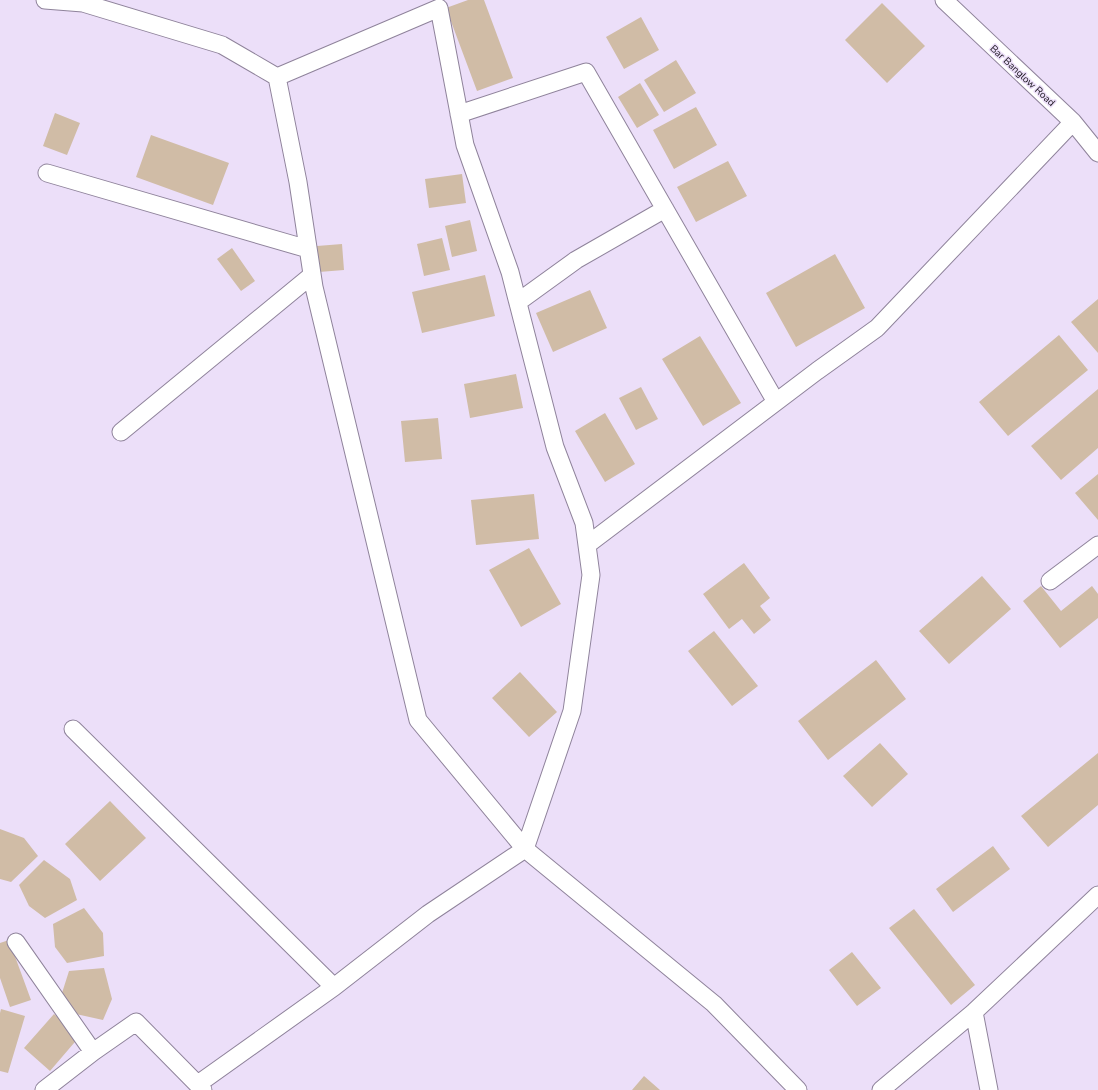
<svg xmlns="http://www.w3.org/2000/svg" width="1098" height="1090" font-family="'Nunito Sans',sans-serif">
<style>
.building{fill:#d0bca6}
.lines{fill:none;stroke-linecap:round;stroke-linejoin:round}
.minor-casing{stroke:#8f839b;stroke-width:19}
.minor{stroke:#fff;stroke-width:17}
.labels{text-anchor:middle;stroke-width:3;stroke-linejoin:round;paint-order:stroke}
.street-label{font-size:10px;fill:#19141d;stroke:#ecdff9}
</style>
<rect width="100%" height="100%" fill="#ecdff9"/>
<path class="building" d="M468,0H484L513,78L477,91L446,8Z
M882,3L925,46L887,83L845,40Z
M641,17L659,50L624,69L606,37Z
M676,60L696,93L664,112L644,80Z
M640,83L659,115L637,128L618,97Z
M696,107L717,145L674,169L653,130Z
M55,113L80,123L67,155L43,146Z
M151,135L229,163L213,205L136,177Z
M728,161L747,196L696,222L677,187Z
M462,174L466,203L429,208L425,179Z
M470,220L477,251L452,257L445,226Z
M442,238L450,270L424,276L417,244Z
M342,244L344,270L319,272L317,246Z
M232,248L255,281L241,291L217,259Z
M835,254L865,308L796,347L766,293Z
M485,275L495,316L422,333L412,292Z
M590,290L607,328L553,352L536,313Z
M1098,299V353L1071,322Z
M1059,335L1088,370L1008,436L979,402Z
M700,336L741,403L703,426L662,359Z
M516,374L523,408L470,418L464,384Z
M641,387L658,419L636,430L619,398Z
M1098,389V448L1061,480L1031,446Z
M605,413L635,464L605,482L575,431Z
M438,418L442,459L405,462L401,421Z
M1098,474V520L1075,493Z
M534,494L539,539L476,545L471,500Z
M529,548L561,604L521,627L489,570Z
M744,563L770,598L760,606L771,620L754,634L742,619L729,629L703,594Z
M982,576L1011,609L949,664L919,631Z
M1041,586L1061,611L1092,586L1098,594V618L1060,648L1023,601Z
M714,631L758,686L732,706L688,651Z
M876,660L906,699L828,760L798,721Z
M520,672L557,712L529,737L492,698Z
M880,743L908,774L872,807L843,776Z
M1098,753V805L1048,847L1021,816Z
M110,801L146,838L100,881L65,844Z
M0,829L24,838L38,856L11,882L0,879Z
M993,846L1010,869L953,912L936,889Z
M44,860L70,879L77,900L45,918L29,906L19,885Z
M84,908L103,933L104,956L67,963L55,947L53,924Z
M914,909L975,985L951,1005L889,928Z
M9,940L31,1000L10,1007L0,978V943Z
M852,952L881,988L857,1006L829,970Z
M104,968L112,999L103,1020L67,1012L62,993L69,971Z
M1,1009L25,1016L8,1073L0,1071V1013Z
M54,1014L80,1036L50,1071L24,1048Z
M644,1076L660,1090H632Z"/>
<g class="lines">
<g class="minor-casing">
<path id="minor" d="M45,0L83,3L222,45L277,77L298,182L314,287L418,720L525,849L714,1004L798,1090
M944,0L1073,122L1098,153
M459,114L586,72L776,402
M47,173L308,249
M518,302L576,260L665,209
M121,432L312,275
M587,545L817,371L877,328L1073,122
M1050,581L1098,545
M73,729L334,987
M16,942L93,1052
M974,1012L989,1090
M198,1084L334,987L428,914L525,849L572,711L591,575L584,523L555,447L510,272L465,145L439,8L277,77
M44,1090L93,1052L136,1022L203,1090
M881,1090L974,1012L1098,895"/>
</g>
<use href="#minor" class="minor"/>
</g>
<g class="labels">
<g class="street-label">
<text transform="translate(1023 75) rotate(43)" y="4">Bar Banglow Road</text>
</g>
</g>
</svg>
